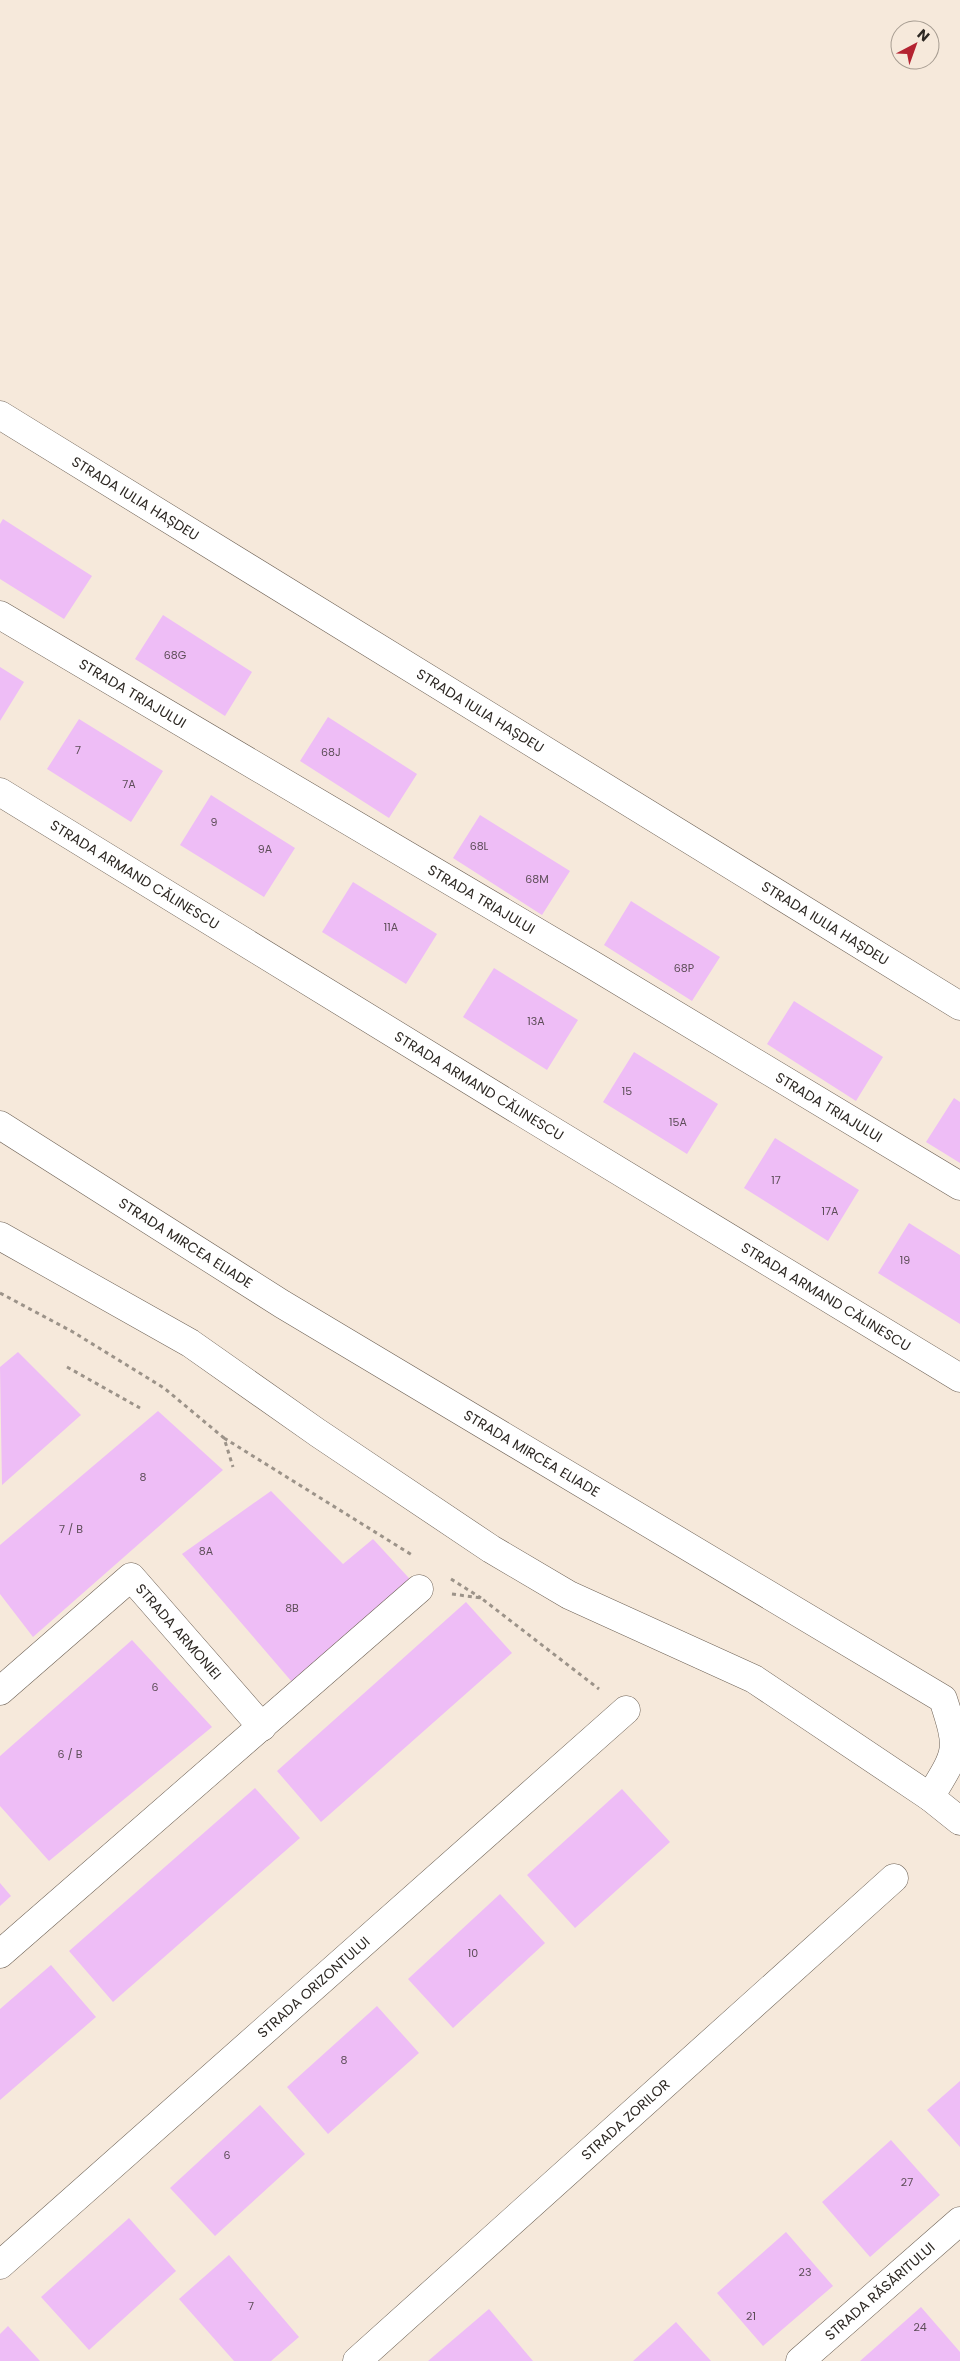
<svg xmlns="http://www.w3.org/2000/svg" width="960" height="2361" font-family="Poppins,sans-serif">
<style>
.building{fill:#eebdf6}
.lines{fill:none;stroke-linecap:round;stroke-linejoin:round}
.minor-casing{stroke:#6e6256;stroke-width:29}
.path{stroke:#9c9389;stroke-width:3;stroke-dasharray:4 4;stroke-linecap:butt}
.minor{stroke:#fff;stroke-width:28}
.labels{text-anchor:middle;stroke-width:4.5;stroke-linejoin:round;paint-order:stroke}
.number-label{font-size:11px;fill:#5d4d58}
.street-label{font-size:14px;fill:#2d2823;stroke:#f6e9db}
</style>
<rect width="100%" height="100%" fill="#f6e9db"/>
<path class="building" d="M3,519L92,576L64,619L0,579V524Z
M163,615L252,672L225,716L135,659Z
M0,667L24,682L0,721Z
M328,717L417,774L389,818L300,761Z
M79,719L163,771L131,822L47,769Z
M211,795L295,848L264,897L180,845Z
M480,815L570,871L542,915L453,858Z
M353,882L437,934L406,984L322,932Z
M631,901L720,957L692,1001L604,945Z
M494,968L578,1020L547,1070L463,1017Z
M794,1001L883,1057L856,1101L767,1044Z
M634,1052L718,1104L687,1154L603,1102Z
M954,1098L960,1102V1163L926,1142Z
M775,1138L859,1190L828,1241L744,1188Z
M909,1223L960,1255V1324L878,1273Z
M18,1352L81,1415L2,1485L0,1367Z
M158,1411L223,1470L33,1637L0,1594V1545Z
M271,1491L343,1564L373,1539L419,1589L292,1682L182,1554Z
M466,1602L512,1653L321,1822L277,1771Z
M132,1640L212,1727L49,1861L0,1806V1756Z
M255,1788L300,1838L113,2002L69,1951Z
M622,1789L670,1842L575,1928L527,1875Z
M0,1883L11,1896L0,1906Z
M500,1894L545,1943L453,2028L408,1979Z
M51,1965L96,2017L0,2100V2009Z
M377,2006L419,2053L328,2134L287,2087Z
M960,2081V2147L927,2110Z
M260,2105L305,2154L215,2236L170,2188Z
M891,2140L940,2195L870,2257L822,2202Z
M129,2218L176,2271L89,2350L41,2297Z
M786,2232L833,2286L763,2346L717,2293Z
M229,2255L299,2337L271,2361H234L179,2299Z
M921,2307L960,2352V2361H860Z
M489,2309L533,2361H428Z
M676,2322L711,2361H633Z
M8,2326L40,2361H0V2334Z"/>
<g class="lines">
<g class="minor-casing">
<g id="minor">
<path id="s1" d="M0,415L960,1006"/>
<path id="s2" d="M0,615L591,964L960,1186"/>
<path id="s3" d="M0,792L520,1111L960,1378"/>
<path id="s4" d="M0,1125L282,1304L943,1699C960,1751 958,1751 930,1797L960,1821"/>
<path d="M0,1236L190,1343L318,1433L491,1549L569,1595L754,1679L930,1797"/>
<path id="s5" d="M0,1691L131,1577L262,1727"/>
<path d="M0,1954L419,1589"/>
<path id="s6" d="M0,2265L626,1710"/>
<path id="s7" d="M357,2361L894,1878"/>
<path id="s8" d="M800,2361L960,2221"/>
</g>
</g>
<path class="path" d="M0,1293L73,1332L164,1388L224,1438L233,1467
M67,1367L140,1408
M224,1438L412,1555
M451,1579L481,1598
M452,1594L481,1598L599,1689"/>
<use href="#minor" class="minor"/>
</g>
<g class="labels">
<g class="number-label">
<text x="175" y="659">68G</text>
<text x="78" y="754">7</text>
<text x="331" y="756">68J</text>
<text x="129" y="788">7A</text>
<text x="214" y="826">9</text>
<text x="479" y="850">68L</text>
<text x="265" y="853">9A</text>
<text x="537" y="883">68M</text>
<text x="391" y="931">11A</text>
<text x="684" y="972">68P</text>
<text x="536" y="1025">13A</text>
<text x="627" y="1095">15</text>
<text x="678" y="1126">15A</text>
<text x="776" y="1184">17</text>
<text x="830" y="1215">17A</text>
<text x="905" y="1264">19</text>
<text x="143" y="1481">8</text>
<text x="71" y="1533">7 / B</text>
<text x="206" y="1555">8A</text>
<text x="292" y="1612">8B</text>
<text x="155" y="1691">6</text>
<text x="70" y="1758">6 / B</text>
<text x="473" y="1957">10</text>
<text x="344" y="2064">8</text>
<text x="227" y="2159">6</text>
<text x="907" y="2186">27</text>
<text x="805" y="2276">23</text>
<text x="251" y="2310">7</text>
<text x="751" y="2320">21</text>
<text x="920" y="2331">24</text>
</g>
<g class="street-label">
<text dy="5" stroke="none"><textPath href="#s1" startOffset="159">STRADA IULIA HAȘDEU</textPath></text>
<text dy="5" stroke="none"><textPath href="#s2" startOffset="154">STRADA TRIAJULUI</textPath></text>
<text dy="5" stroke="none"><textPath href="#s1" startOffset="564">STRADA IULIA HAȘDEU</textPath></text>
<text dy="5" stroke="none"><textPath href="#s3" startOffset="158">STRADA ARMAND CĂLINESCU</textPath></text>
<text dy="5" stroke="none"><textPath href="#s2" startOffset="559">STRADA TRIAJULUI</textPath></text>
<text dy="5" stroke="none"><textPath href="#s1" startOffset="969">STRADA IULIA HAȘDEU</textPath></text>
<text dy="5" stroke="none"><textPath href="#s3" startOffset="562">STRADA ARMAND CĂLINESCU</textPath></text>
<text dy="5" stroke="none"><textPath href="#s2" startOffset="964">STRADA TRIAJULUI</textPath></text>
<text dy="5" stroke="none"><textPath href="#s4" startOffset="220">STRADA MIRCEA ELIADE</textPath></text>
<text dy="5" stroke="none"><textPath href="#s3" startOffset="968">STRADA ARMAND CĂLINESCU</textPath></text>
<text dy="5" stroke="none"><textPath href="#s4" startOffset="625">STRADA MIRCEA ELIADE</textPath></text>
<text dy="5" stroke="none"><textPath href="#s5" startOffset="246">STRADA ARMONIEI</textPath></text>
<text dy="5" stroke="none"><textPath href="#s6" startOffset="419">STRADA ORIZONTULUI</textPath></text>
<text dy="5" stroke="none"><textPath href="#s7" startOffset="361">STRADA ZORILOR</textPath></text>
<text dy="5" stroke="none"><textPath href="#s8" startOffset="106">STRADA RĂSĂRITULUI</textPath></text>
</g>
</g>
<g transform="translate(915 45) rotate(41)"><circle r="24" fill="#f6e9db" stroke="#a69c91"/>
<path d="M0-4L9 19L0 12L-9 19Z" fill="#b42331"/>
<text y="-8" font-size="14" font-weight="bold" text-anchor="middle" fill="#2d2823">N</text>
</g>
</svg>
